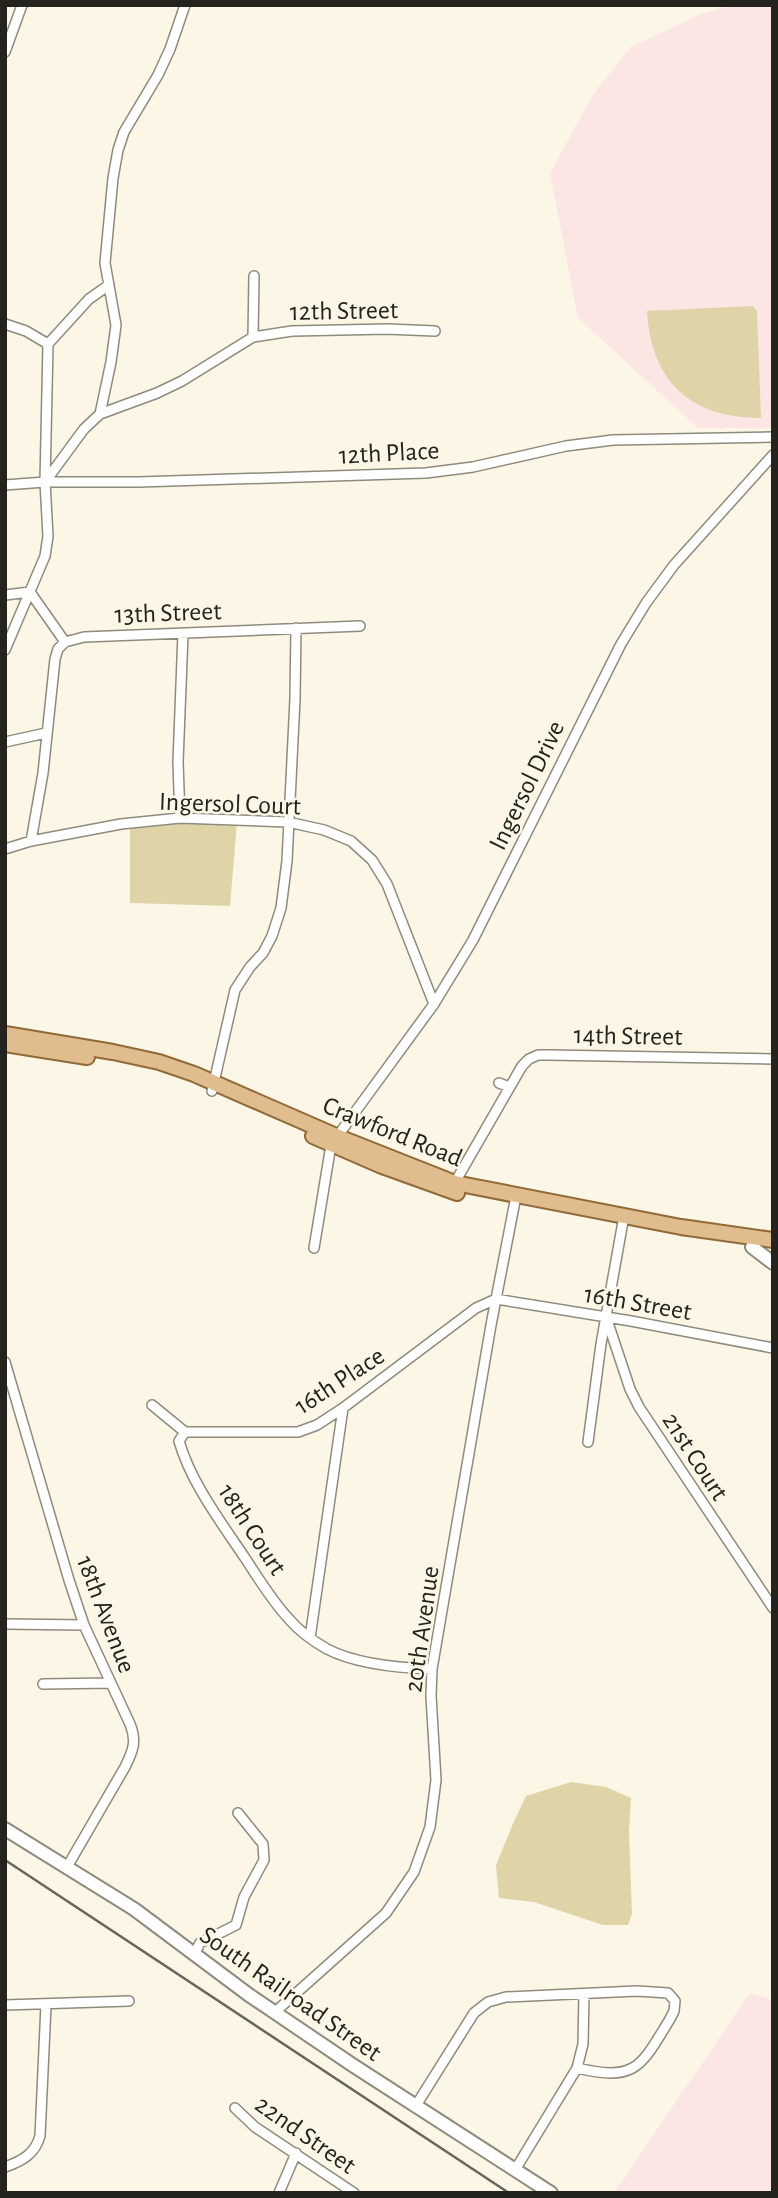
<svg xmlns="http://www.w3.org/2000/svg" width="778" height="2198" font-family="'Alegreya Sans',sans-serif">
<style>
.education{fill:#fce6e3}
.green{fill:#dfd4a8}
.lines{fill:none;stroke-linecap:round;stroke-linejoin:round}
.street-casing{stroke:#8f8b7c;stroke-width:12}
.secondary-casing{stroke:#8f8b7c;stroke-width:16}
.primary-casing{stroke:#916a37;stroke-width:18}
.street{stroke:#fff;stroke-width:9}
.secondary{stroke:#fff;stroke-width:12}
.primary{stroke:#e0bd8f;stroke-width:14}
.rail{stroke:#67655c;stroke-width:2.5}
.labels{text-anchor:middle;stroke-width:5;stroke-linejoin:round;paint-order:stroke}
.street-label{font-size:26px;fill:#24231d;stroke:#fbf6e5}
</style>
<rect width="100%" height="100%" fill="#fbf6e5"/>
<path class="education" d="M734,5H772L773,428H698L578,318L550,173L594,93L631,47L701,14Z
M750,1993L773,2000V2193H614Z"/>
<path class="green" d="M753,306L757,311L761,418C691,418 651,382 647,311Z
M212,821L237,822L230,906L130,903V828Z
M571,1782L606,1787L631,1798L629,1830L632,1914L628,1925H603L534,1902L499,1898L496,1865L512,1826L526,1796Z"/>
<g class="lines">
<g class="street-casing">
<path id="street" d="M5,52L22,5
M5,324L26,331L48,344
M253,337L254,276
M48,344L89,299L109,285
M100,414L157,393L182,381L253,337L292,331L387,329L435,331
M45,482L84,429L100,414L111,362L116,325L105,263L113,178L118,150L124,132L158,75L170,49L185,5
M5,485L45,482H139L426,473L473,467L566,446L613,440L773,437
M30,592L65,642
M5,595L30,592
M5,650L45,556L48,536L45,482L48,344
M5,742L46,733
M180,818L178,762L183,634
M31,841L43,773L55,659L58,649L65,642L84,637L360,626
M5,849L31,841L121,824L180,818L288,822L324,830L351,841L372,860L387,884L434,1004
M499,1083L509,1087
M212,1091L235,990L250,967L263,953L272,936L281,908L287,861L295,699L296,628
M454,1184L522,1066L529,1059L538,1055H548L773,1059
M314,1248L331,1145L434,1004L473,940L621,644L646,603L674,565L773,455
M606,1317L630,1389L639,1407L773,1608
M5,1362L69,1580L84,1625L130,1724C137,1741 133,1751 125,1767L67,1867
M152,1405L185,1432H298L317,1425L343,1408L476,1308L496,1299L631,1321L773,1348
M185,1432L179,1441C191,1483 221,1522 245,1558C259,1579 272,1601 289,1619C299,1631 313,1641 327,1649C356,1664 400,1668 432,1669
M588,1442L601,1344L624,1216
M5,1624L84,1625
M310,1638L343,1408
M43,1684L111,1683
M195,1953L200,1943L236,1925L244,1897L264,1860L263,1844L238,1813
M5,2005L129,2001
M275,2012L386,1913L414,1872L430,1827L436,1780L431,1696L432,1669L491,1325L516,1196
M415,2107L474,2013L488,2002L506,1997L637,1991L668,1993L675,2001L674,2011L670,2019C641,2066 637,2082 577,2068
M235,2108L255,2127L354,2193
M5,2167C22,2161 35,2154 40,2136L46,2005
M515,2170L577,2068L583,2044L584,1994
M279,2193L296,2153"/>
</g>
<g class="secondary-casing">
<path id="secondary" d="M752,1247L773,1263
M5,1829L134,1909L249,1995L354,2066L551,2193"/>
</g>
<g class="primary-casing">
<path id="primary" d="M5,1034L113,1052L159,1062L194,1074L336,1136L455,1183L681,1227L773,1240
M5,1044L87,1057
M313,1136L382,1166L457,1193"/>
</g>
<use href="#street" class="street"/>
<use href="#secondary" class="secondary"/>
<use href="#primary" class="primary"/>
<path class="rail" d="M5,1860L509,2193"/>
</g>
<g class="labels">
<g class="street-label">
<text transform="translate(344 310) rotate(-1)" y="9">12th Street</text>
<text transform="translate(389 452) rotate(-3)" y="9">12th Place</text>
<text transform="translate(168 612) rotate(-2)" y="9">13th Street</text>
<text transform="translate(526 785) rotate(-64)" y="9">Ingersol Drive</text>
<text transform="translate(230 803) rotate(2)" y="9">Ingersol Court</text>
<text transform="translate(628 1035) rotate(1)" y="9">14th Street</text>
<text transform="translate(393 1131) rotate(22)" y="9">Crawford Road</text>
<text transform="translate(638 1302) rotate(10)" y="9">16th Street</text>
<text transform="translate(339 1380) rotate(-33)" y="9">16th Place</text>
<text transform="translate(696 1456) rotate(57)" y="9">21st Court</text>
<text transform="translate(253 1529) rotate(57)" y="9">18th Court</text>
<text transform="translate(107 1614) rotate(69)" y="9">18th Avenue</text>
<text transform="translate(421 1629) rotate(-82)" y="9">20th Avenue</text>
<text transform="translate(291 1993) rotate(35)" y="9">South Railroad Street</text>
<text transform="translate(306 2134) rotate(35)" y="9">22nd Street</text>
</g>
</g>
<rect width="778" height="2198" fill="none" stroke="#24231d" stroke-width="14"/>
</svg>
